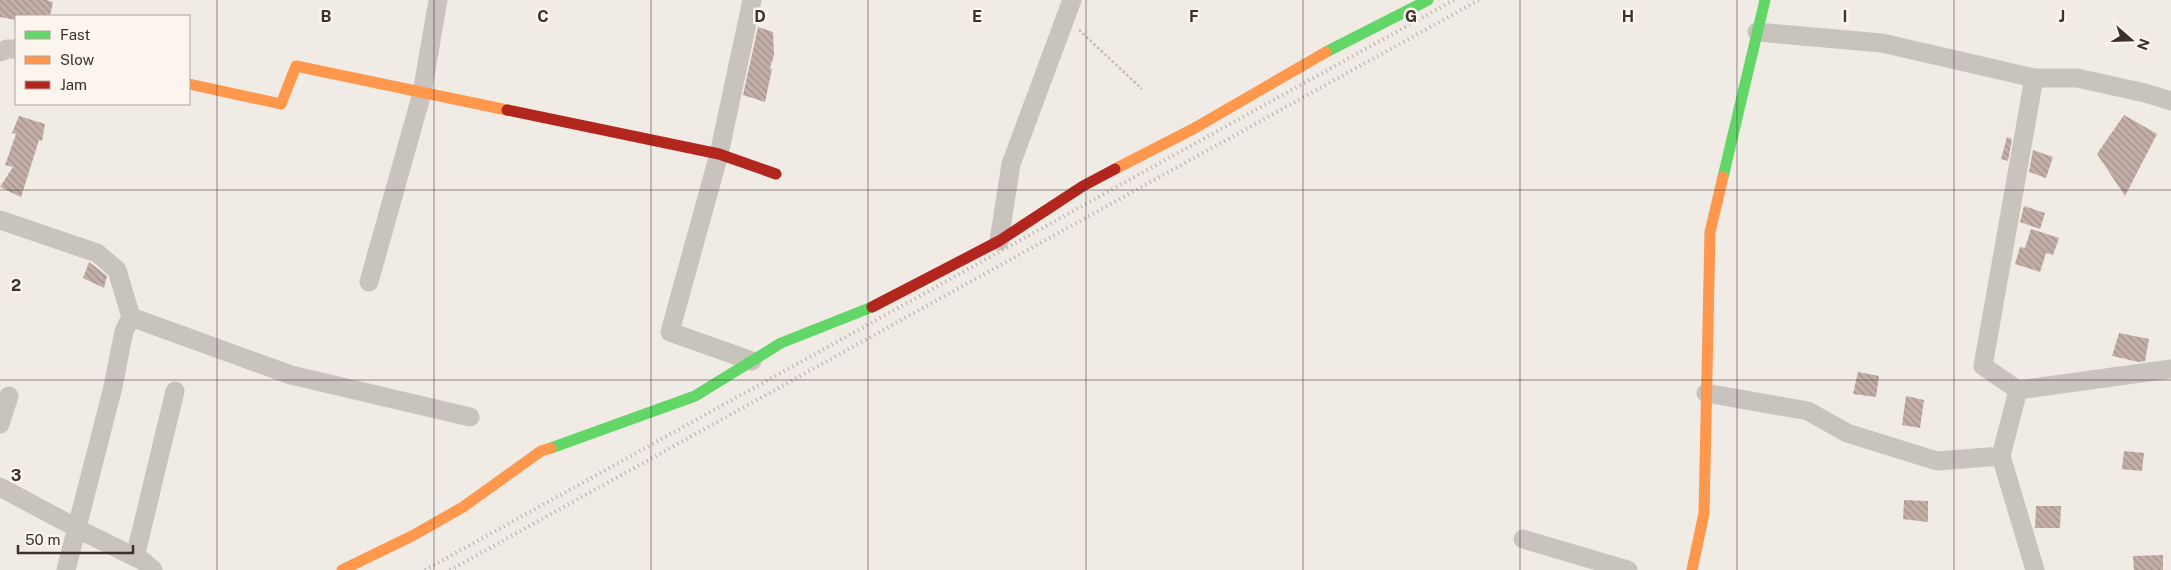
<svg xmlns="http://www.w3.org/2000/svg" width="2171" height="570" font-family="'Public Sans',sans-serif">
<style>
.building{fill:url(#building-back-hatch)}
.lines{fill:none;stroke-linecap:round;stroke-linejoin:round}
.path{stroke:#c2bbb6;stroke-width:2.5;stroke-dasharray:2.5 2.5;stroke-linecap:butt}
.street{stroke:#c9c3be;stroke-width:19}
.fast{stroke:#63d668;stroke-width:11}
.slow{stroke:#ff974d;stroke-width:11}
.jam{stroke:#b3261e;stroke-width:11}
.rail{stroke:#b1aca8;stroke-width:4;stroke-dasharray:1 4;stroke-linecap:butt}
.grid{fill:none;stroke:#3b302b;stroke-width:1;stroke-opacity:0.55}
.grid-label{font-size:16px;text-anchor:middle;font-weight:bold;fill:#3b302b;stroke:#fbf5ee;stroke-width:5;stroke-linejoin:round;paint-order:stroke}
</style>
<defs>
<pattern id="building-back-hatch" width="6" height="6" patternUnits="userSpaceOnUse" patternTransform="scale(1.25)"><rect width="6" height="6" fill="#c3afa7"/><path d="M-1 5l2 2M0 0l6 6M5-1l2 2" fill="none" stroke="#a08f88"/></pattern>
</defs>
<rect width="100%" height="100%" fill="#f0ebe5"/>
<path class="building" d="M0,0H46L53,2L50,16H16V20L0,17Z
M758,27L773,32L774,55L770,68L772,69L765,102L743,95Z
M2124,115L2157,134L2125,196L2097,154Z
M19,116L45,124L42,141L39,140L21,197L0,187L13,167L5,165L16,134L12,133Z
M2007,137L2012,139L2008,161L2001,159Z
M2033,150L2053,157L2046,178L2029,172Z
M2024,206L2045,213L2040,229L2020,222Z
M2031,229L2059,238L2053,255L2046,253L2040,272L2015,264L2020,247L2025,248Z
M89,262L107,276L104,288L83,278Z
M2119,333L2149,339L2145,361L2139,362L2112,356Z
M1858,372L1879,376L1876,397L1853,394Z
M1906,396L1924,400L1920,428L1902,425Z
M2124,451L2144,453L2142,471L2122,469Z
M1904,500L1928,501V522L1903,519Z
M2036,506H2061L2060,528H2035Z
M2163,555V570H2134L2133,556Z"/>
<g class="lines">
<path class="path" d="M1079,30L1142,89"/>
<path class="street" d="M1757,32L1882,43L2034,78H2077L2145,93L2171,101
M0,52L7,49H16
M0,220L97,253L117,270L131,317L124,331L113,387L66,570
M999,241L1011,164L1072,0
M369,282L422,93L438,0
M131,317L291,375L470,417
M752,361L670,332L719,154L752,0
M2018,390L1983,366L2034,78
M1706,393L1808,411L1847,433L1937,461L2001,456
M0,424L9,396
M0,487L84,532L143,561L153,570
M1523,539L1628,570
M135,557L175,391
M2035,570L2001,456L2018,390L2171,369"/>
<path class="fast" d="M1326,52L1428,0
M1723,177L1765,0
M551,448L695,396L781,343L872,307"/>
<path class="slow" d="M189,84L281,104L296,66L507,110
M1115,169L1193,129L1326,52
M342,570L412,536L463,507L541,451L551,448
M1692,570L1704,513L1710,232L1723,177"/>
<path class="jam" d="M507,110L719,154L776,174
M872,307L999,241L1083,186L1115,169"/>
<path class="rail" d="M425,570L1454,0
M450,570L1479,0"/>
</g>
<path class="grid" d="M217,0V570M434,0V570M651,0V570M868,0V570M1086,0V570M1303,0V570M1520,0V570M1737,0V570M1954,0V570M0,190H2171M0,380H2171"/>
<g class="grid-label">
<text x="326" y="22">B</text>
<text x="543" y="22">C</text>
<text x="760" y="22">D</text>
<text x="977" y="22">E</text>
<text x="1194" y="22">F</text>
<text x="1411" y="22">G</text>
<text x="1628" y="22">H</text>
<text x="1845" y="22">I</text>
<text x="2062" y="22">J</text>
<text x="16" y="291">2</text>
<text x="16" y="481">3</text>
</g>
<rect x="15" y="15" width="175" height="90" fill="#fbf5ee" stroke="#aea6a0"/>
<rect x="25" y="31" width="25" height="8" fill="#63d668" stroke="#aea6a0"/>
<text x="60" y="40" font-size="15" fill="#3b302b">Fast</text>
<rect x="25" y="56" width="25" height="8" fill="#ff974d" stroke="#aea6a0"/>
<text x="60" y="65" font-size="15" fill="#3b302b">Slow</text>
<rect x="25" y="81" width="25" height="8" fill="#b3261e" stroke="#aea6a0"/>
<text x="60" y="90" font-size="15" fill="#3b302b">Jam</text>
<g transform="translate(2131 40) rotate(110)" stroke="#fbf5ee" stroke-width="4" paint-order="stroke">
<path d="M0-4L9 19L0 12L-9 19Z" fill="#3b302b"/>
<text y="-8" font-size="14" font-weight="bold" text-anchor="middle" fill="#3b302b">N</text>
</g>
<path d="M18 545v8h115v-8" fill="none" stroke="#3b302b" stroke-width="2.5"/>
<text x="25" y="545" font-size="15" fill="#3b302b" stroke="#fbf5ee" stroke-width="4" paint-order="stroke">50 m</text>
</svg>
